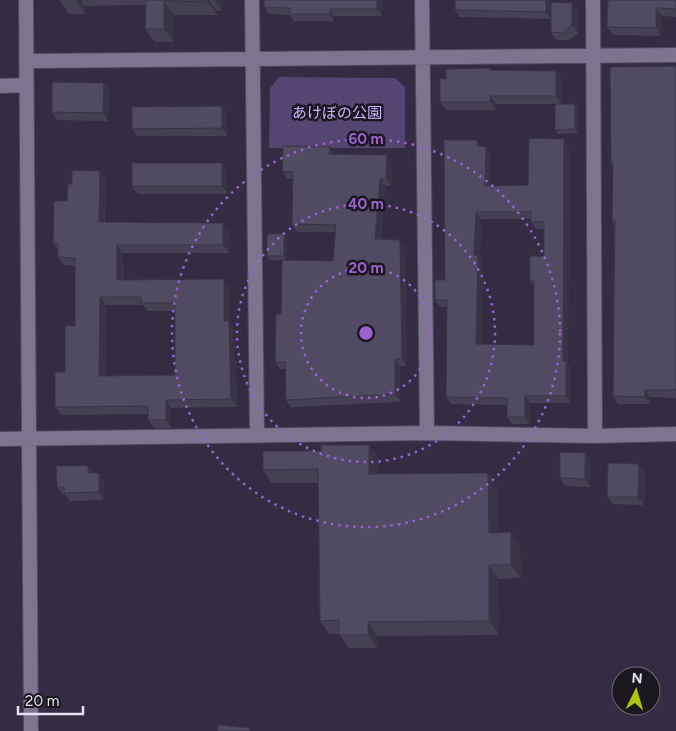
<svg xmlns="http://www.w3.org/2000/svg" width="676" height="731" font-family="Figtree,'Noto Sans JP',sans-serif">
<style>
.green{fill:#544572}
.lines{fill:none;stroke-linecap:round;stroke-linejoin:round}
.minor-casing{stroke:#50495d;stroke-width:16}
.minor{stroke:#7d7590;stroke-width:14}
.wall{fill:#464055;fill-rule:evenodd}
.shaded-wall{fill:#393445}
.building{fill:#514a63;stroke:#393445;fill-rule:evenodd}
.ring{fill:none;stroke:#9b62ce;stroke-width:2.5;stroke-dasharray:2.5 5}
.labels{text-anchor:middle;stroke-width:5;stroke-linejoin:round;paint-order:stroke}
.park-label{font-size:15px;fill:#ccb6fd;stroke:#1a1721}
.centre{fill:#9b62ce;stroke:#1a1721;stroke-width:2.5}
.ring-label{font-size:15px;text-anchor:middle;font-weight:bold;fill:#9b62ce;stroke:#1a1721;stroke-width:5;stroke-linejoin:round;paint-order:stroke}
</style>
<rect width="100%" height="100%" fill="#332c43"/>
<path class="green" d="M279,77L395,78L405,87V148H269L270,88Z"/>
<g class="lines">
<g class="minor-casing">
<path id="minor" d="M26,0L31,731
M252,0L257,435
M422,0L427,433
M593,0L595,436
M26,61L676,55
M0,86L26,85
M0,439L427,433L595,436L676,434"/>
</g>
<use href="#minor" class="minor"/>
</g>
<path class="wall" d="M59,0H222V11H217V15H174V42H155L145,29L146,5L85,6V14H69Z
M264,0H382V16H334V21H294L290,15L269,14L264,7Z
M455,0H551V19L460,17L455,10Z
M676,0V17L662,16L661,36L613,35L607,27Z
M578,11V33L569,40H556L551,32Z
M676,66V398L650,397V404H618L613,396L614,225L612,221L613,167L611,163Z
M490,68L492,70L556,71L561,78V104H496V110H446L440,102L446,79Z
M104,83L109,90L108,121L57,120L52,112Z
M222,106L227,114V136H137L132,129Z
M578,108V133L558,134L555,130Z
M477,140L482,147H486L491,154L490,186L528,185L569,146L568,364L571,368V403H530V424H512L507,417V405L451,404L446,397L447,307H440L435,300L445,280ZM481,219H531V222L536,229H544V256L530,281L534,286V345L481,344L483,262L480,257Z
M222,163L227,171V194H138L132,186Z
M392,163L391,186H385L381,239L400,240L405,247L407,366H400V402L291,407L286,400V369H280L275,362L281,314L282,260H270L267,256L284,234L287,238L286,260L333,261L335,232H297L292,224L293,179H288L282,171Z
M106,179L105,222L229,231V253H123V280L229,287V322L234,329L237,407L171,408V428H154L148,420V414L61,415L55,407L65,372L75,326V266L64,265L58,257V251L53,243L67,201L72,184ZM106,305H143L147,311H175V375L105,376Z
M369,445L378,458V474L488,473L498,486V533L511,532L520,546L521,578L498,579L499,635L377,636V648H349L339,634H329L320,621L318,483H272L263,470L321,451Z
M585,453L590,461V487L565,486L560,478Z
M645,472L644,505L613,504L607,497Z
M93,473L104,480V500L70,501L65,494H62L57,487Z"/>
<path class="shaded-wall" d="M76,0H81L85,6V14Z
M208,0H209L217,11V15L208,2Z
M214,0H222V11Z
M377,0H382V16L377,9Z
M546,0H551V19L546,12Z
M164,1L174,15V42L164,29Z
M572,3L578,11V33L572,25Z
M656,8L662,16L661,36L656,28Z
M330,9L334,16V21L330,14Z
M556,71L561,78V104L556,96Z
M104,83L109,90L108,121L103,113Z
M490,96L496,104V110L490,102Z
M575,104L578,108V133L575,129Z
M222,106L227,114V136L222,128Z
M564,139L569,146L568,364L571,368V403L566,396L563,361Z
M477,140L482,147L477,146Z
M330,147L335,154H329Z
M486,147L491,154L490,193L485,186Z
M387,155L392,163L391,186L386,179Z
M222,163L227,171V194L222,186Z
M100,171L106,179L104,230L99,222Z
M380,179L385,186L380,247L375,239Z
M476,212L481,219L480,257L483,262L481,351L476,344L474,255Z
M223,223L229,231V253L223,245Z
M284,234L287,238L286,260L284,256Z
M400,240L405,247L407,366L402,359Z
M117,245L123,253L122,288L117,280Z
M224,279L229,287V322L234,329L237,407L231,399L224,321Z
M100,297L106,305L105,384L99,376Z
M395,359L400,366V402L395,394Z
M645,390L650,397V404L645,397Z
M525,396L530,403V424L525,417Z
M166,400L171,408V428L166,420Z
M369,445L378,458V487L369,474Z
M585,453L590,461V487L585,479Z
M639,464L645,472L644,505L638,497Z
M88,466L94,474L88,473Z
M99,473L104,480V500L99,492Z
M488,473L498,486V546L489,533Z
M511,532L520,546L521,578L511,565Z
M489,565L498,579L499,635L489,621Z
M368,622L377,636V648L368,635Z"/>
<path class="building" d="M146,0H208V2L164,1V29H145Z
M264,0H377V9H330V14H290V8L264,7Z
M455,0H546V12L455,10Z
M608,0H676V9L656,8V28L607,27Z
M551,2L572,3V25L563,33L551,32Z
M676,66V390H645V397L613,396L615,221H612L613,163H611L610,67Z
M490,68V70L556,71V96H490V102H440V78L446,79V69Z
M52,82L104,83L103,113L52,112Z
M555,104H575V129L555,130Z
M222,106V128L132,129V107Z
M529,138L564,139L563,361H566V396H525V417H507V398L446,397L447,300H435V280H445L444,140H477V146L486,147L485,186L528,185ZM476,212H531V222H544V256H530V281H534V345L476,344L478,255H474Z
M283,146L330,147L329,154L387,155L386,179H380L375,239L400,240L402,359H395V394L286,400L285,362H275L276,314H281L282,260L333,261L336,225L292,224L293,172L282,171Z
M132,163H222V186H132Z
M72,170L100,171L99,222L223,223V245H117V280L224,279V321H229L231,399L166,400V420H148V406L55,407V372H65V326H75V258L58,257V243H53L54,201H67L68,184H72ZM100,297H141V303H175V375L99,376Z
M267,234H284V256H267Z
M321,445H369V474L488,473L489,533L511,532V565H489V621L368,622V635H339V620L320,621L318,469L263,470V451H321Z
M560,452L585,453V479L560,478Z
M608,463L639,464L638,497H607Z
M56,466H88V473H99V492L64,493V487H57Z
M218,725L250,728V731H217Z"/>
<g class="ring">
<circle cx="366" cy="333" r="65"/>
<circle cx="366" cy="333" r="129"/>
<circle cx="366" cy="333" r="194"/>
</g>
<g class="labels">
<g class="park-label">
<text x="337" y="118">あけぼの公園</text>
</g>
</g>
<circle cx="366" cy="333" r="8" class="centre"/>
<g class="ring-label">
<text x="366" y="144">60 m</text>
<text x="366" y="209">40 m</text>
<text x="366" y="273">20 m</text>
</g>
<g transform="translate(636 691) rotate(5)"><circle r="24" fill="#1a1721" stroke="#6b6874"/>
<path d="M0-4L9 19L0 12L-9 19Z" fill="#adc60d"/>
<text y="-8" font-size="14" font-weight="bold" text-anchor="middle" fill="#e5e1f0">N</text>
</g>
<path d="M18 706v8h65v-8" fill="none" stroke="#e5e1f0" stroke-width="2.5"/>
<text x="25" y="706" font-size="15" fill="#e5e1f0" stroke="#1a1721" stroke-width="4" paint-order="stroke">20 m</text>
</svg>
